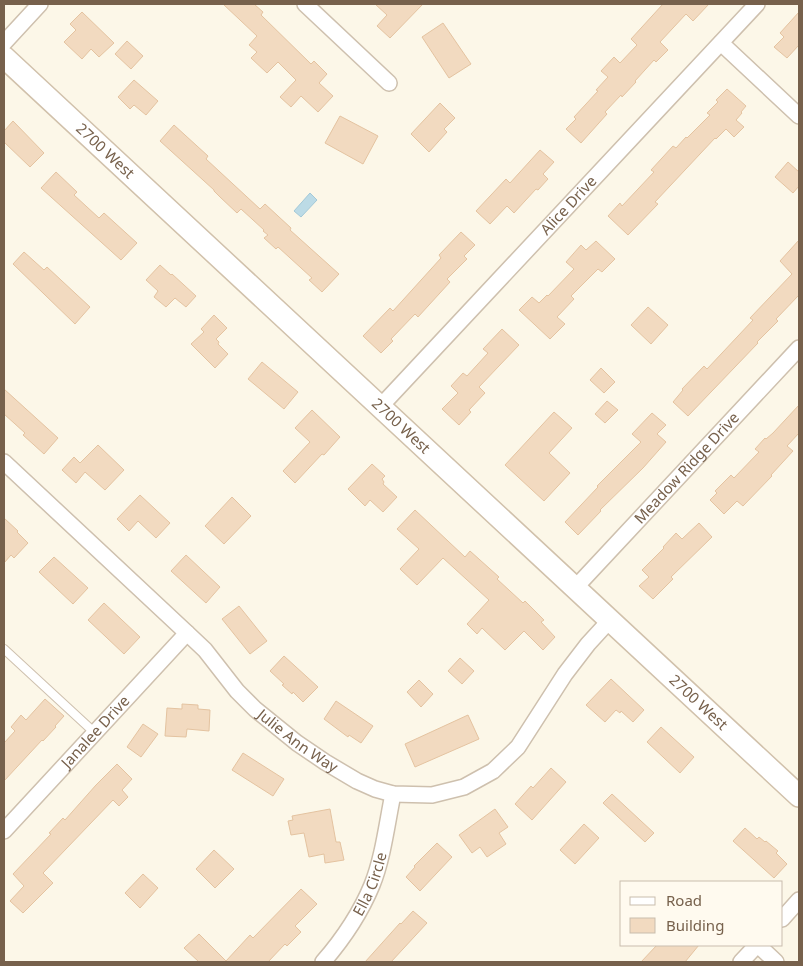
<svg xmlns="http://www.w3.org/2000/svg" width="803" height="966" font-family="'Noto Sans',sans-serif">
<style>
.water{fill:#bcdbe6;stroke:#a3c9d8}
.building{fill:#f2dac0;stroke:#e4c3a0}
.lines{fill:none;stroke-linecap:round;stroke-linejoin:round}
.lane-casing{stroke:#cec0ae;stroke-width:10}
.street-casing{stroke:#cec0ae;stroke-width:18}
.secondary-casing{stroke:#d1c1ab;stroke-width:24}
.lane{stroke:#fff;stroke-width:8}
.street{stroke:#fff;stroke-width:15}
.secondary{stroke:#fff;stroke-width:21}
.labels{text-anchor:middle;stroke-width:4;stroke-linejoin:round;paint-order:stroke}
.street-label{font-size:15px;fill:#77614c;stroke:#fffaef}
</style>
<rect width="100%" height="100%" fill="#fcf7e8"/>
<path class="water" d="M310,193L317,200L301,217L294,211Z"/>
<path class="building" d="M223,4H254L263,12L261,15L311,64L314,61L327,74L319,83L333,96L318,112L301,96L291,107L280,97L296,80L278,62L267,73L251,58L257,52L249,45L257,36Z
M375,4H423L390,38L377,26L387,15Z
M663,4H709L693,21L686,14L660,42L668,50L656,62L654,60L635,81L636,82L622,97L621,95L605,112L607,114L581,143L566,129L576,119L574,117L598,91L596,90L608,77L601,71L614,57L620,63L637,45L631,39Z
M82,12L114,43L99,57L91,49L82,59L64,42L76,30L70,24Z
M799,12V45L787,58L774,47L784,37L780,33Z
M443,23L471,64L449,78L422,37Z
M127,41L143,56L131,69L115,54Z
M134,80L158,101L146,115L134,105L130,109L118,97Z
M727,89L746,106L741,112L742,113L736,120L744,127L734,137L726,129L716,139L715,138L655,202L658,204L628,235L608,216L620,203L622,206L654,172L651,170L673,146L676,148L686,137L687,138L710,115L707,113L718,102L716,100Z
M440,103L455,118L444,129L447,132L429,152L411,134Z
M340,116L378,136L363,164L325,143Z
M13,121L44,153L30,167L4,142V131Z
M174,125L208,156L206,159L260,209L265,204L291,228L290,230L339,274L322,292L309,280L312,278L278,247L276,249L264,238L268,235L263,231L264,230L241,209L237,213L220,197L214,191V190L160,141Z
M540,150L554,162L543,174L548,179L538,190L536,189L514,213L507,206L490,224L476,211L506,179L510,183Z
M788,162L799,172V186L793,193L775,177Z
M56,172L77,192L74,195L99,218L104,213L137,243L121,260L41,188Z
M461,232L475,245L464,256L467,259L447,279L450,282L418,317L415,314L391,339L393,341L381,353L363,336L390,308L393,311L441,258L439,255Z
M799,240V295L776,319L778,321L757,342L758,343L688,416L673,402L683,390L682,389L704,366L707,369L753,320L750,318L792,274L780,261Z
M596,241L615,259L602,272L598,269L571,296L574,299L557,317L565,324L550,339L519,310L532,297L539,303L547,295L548,296L574,269L566,262L581,245L586,250Z
M24,252L44,270L47,267L90,307L75,324L13,264Z
M160,265L171,275L172,274L196,296L186,307L175,298L166,307L154,297L158,291L146,280Z
M648,307L668,325L651,344L631,325Z
M214,315L227,328L216,339L219,342L218,344L228,354L215,368L191,344L204,332L201,329Z
M502,329L519,345L479,387L485,393L469,410L471,412L459,425L442,409L458,393L451,386L463,373L467,376L488,353L483,349Z
M262,362L298,392L284,409L248,379Z
M601,368L615,382L604,393L590,380Z
M4,389L58,438L44,454L23,435L25,433L4,414Z
M607,401L618,410L605,423L595,414Z
M799,405V433L787,446L793,451L771,475L772,476L743,506L737,501L724,514L710,500L717,493L715,491L731,475L734,478L759,452L755,449L765,438L766,439L773,433Z
M312,410L340,437L324,455L322,454L295,483L283,471L310,442L295,428Z
M554,412L572,428L549,453L570,473L544,501L505,465Z
M652,413L666,425L657,434L666,442L643,468L600,510L601,511L578,535L565,522L598,487L597,486L641,442L632,434Z
M98,445L124,470L105,490L85,472L76,483L62,470L74,457L80,463Z
M372,464L385,476L382,479L384,482L383,484L397,497L383,512L370,500L365,506L348,489Z
M140,495L170,523L156,538L138,521L129,531L117,519Z
M232,497L251,516L224,544L205,526Z
M415,510L465,557L470,551L499,577L497,579L523,603L525,601L544,620L541,622L555,637L543,650L524,631L505,650L482,628L477,634L467,624L489,600L443,558L417,585L400,569L419,549L397,529Z
M4,518L18,531L17,532L28,543L14,558L11,555L4,563Z
M699,523L712,537L671,577L673,579L653,599L639,586L649,577L642,570L664,548L663,547L676,533L682,539Z
M186,555L220,587L206,603L171,571Z
M54,557L88,588L73,604L39,572Z
M104,603L140,637L124,654L88,620Z
M239,606L267,641L250,654L222,619Z
M284,656L318,687L303,702L293,692L292,694L282,685L284,684L270,671Z
M460,658L474,671L462,684L448,671Z
M611,679L644,710L633,722L621,711L620,713L616,710L605,722L586,705Z
M419,680L433,694L421,707L407,692Z
M45,699L64,716L55,726L56,727L43,741L42,740L4,781V743L15,731L11,727L21,715L26,720Z
M336,701L373,726L361,743L349,735L348,737L324,719Z
M182,704L198,705V709L210,710L209,731L187,729L186,737L165,736L167,708L182,709Z
M468,715L479,739L415,767L405,744Z
M143,724L158,734L141,757L127,747Z
M661,727L694,757L680,773L647,742Z
M243,753L284,779L273,796L232,770Z
M117,764L132,779L122,790L128,797L119,806L113,800L43,873L53,883L23,913L10,901L24,886L13,874L51,834L49,833L63,818L65,820L96,785Z
M551,768L566,782L532,820L515,804L531,786L533,788Z
M612,794L654,833L645,842L603,803Z
M330,809L336,842H340L344,860L325,863L324,854L309,857L304,833L291,835L288,821L293,820L292,816Z
M495,809L508,827L499,833L506,844L487,857L480,847L472,853L459,835Z
M584,824L599,838L575,864L560,850Z
M745,828L757,839L759,837L765,842L766,841L778,851L776,853L787,864L774,878L733,841Z
M437,843L452,857L420,891L406,877L415,867L414,866Z
M214,850L234,869L215,888L196,869Z
M143,874L158,888L140,908L125,893Z
M301,889L317,904L295,926L301,932L287,946L285,944L268,962H199L184,948L199,934L226,961L250,935L253,938Z
M413,911L427,923L391,962H365L400,923L401,924Z
M657,945H699L685,962H641Z"/>
<g class="lines">
<g class="lane-casing">
<path id="lane" d="M4,649L95,733"/>
</g>
<g class="street-casing">
<g id="street">
<path d="M305,4L389,83"/>
<path d="M4,43L40,4"/>
<path d="M721,43L799,116"/>
<path id="s1" d="M380,407L757,4"/>
<path id="s2" d="M4,462L187,633L205,650L237,691L255,709L297,743L325,762L357,781L375,789L393,794L432,795L464,787L493,771L518,747L565,674L588,644L610,620"/>
<path id="s3" d="M575,588L799,348"/>
<path id="s4" d="M4,831L187,633"/>
<path d="M782,919L799,900"/>
<path d="M758,945L776,962"/>
<path id="s5" d="M323,962C343,939 360,914 372,885C383,858 387,823 393,794"/>
<path d="M741,962L757,945"/>
</g>
</g>
<g class="secondary-casing">
<g id="secondary">
<path id="s6" d="M4,57L799,796"/>
</g>
</g>
<use href="#lane" class="lane"/>
<use href="#street" class="street"/>
<use href="#secondary" class="secondary"/>
</g>
<g class="labels">
<g class="street-label">
<text dy="5" stroke="none"><textPath href="#s6" startOffset="138">2700 West</textPath></text>
<text dy="5" stroke="none"><textPath href="#s1" startOffset="276">Alice Drive</textPath></text>
<text dy="5" stroke="none"><textPath href="#s6" startOffset="542">2700 West</textPath></text>
<text dy="5" stroke="none"><textPath href="#s3" startOffset="164">Meadow Ridge Drive</textPath></text>
<text dy="5" stroke="none"><textPath href="#s6" startOffset="948">2700 West</textPath></text>
<text dy="5" stroke="none"><textPath href="#s4" startOffset="135">Janalee Drive</textPath></text>
<text dy="5" stroke="none"><textPath href="#s2" startOffset="406">Julie Ann Way</textPath></text>
<text dy="5" stroke="none"><textPath href="#s5" startOffset="92">Ella Circle</textPath></text>
</g>
</g>
<rect width="803" height="966" fill="none" stroke="#77614c" stroke-width="10"/>
<rect x="620" y="881" width="162" height="65" fill="#fffaef" stroke="#c9bdae"/>
<rect x="630" y="897" width="25" height="8" fill="#ffffff" stroke="#c9bdae"/>
<text x="666" y="906" font-size="15" fill="#77614c">Road</text>
<rect x="630" y="918" width="25" height="15" fill="#f2dac0" stroke="#c9bdae"/>
<text x="666" y="931" font-size="15" fill="#77614c">Building</text>
</svg>
